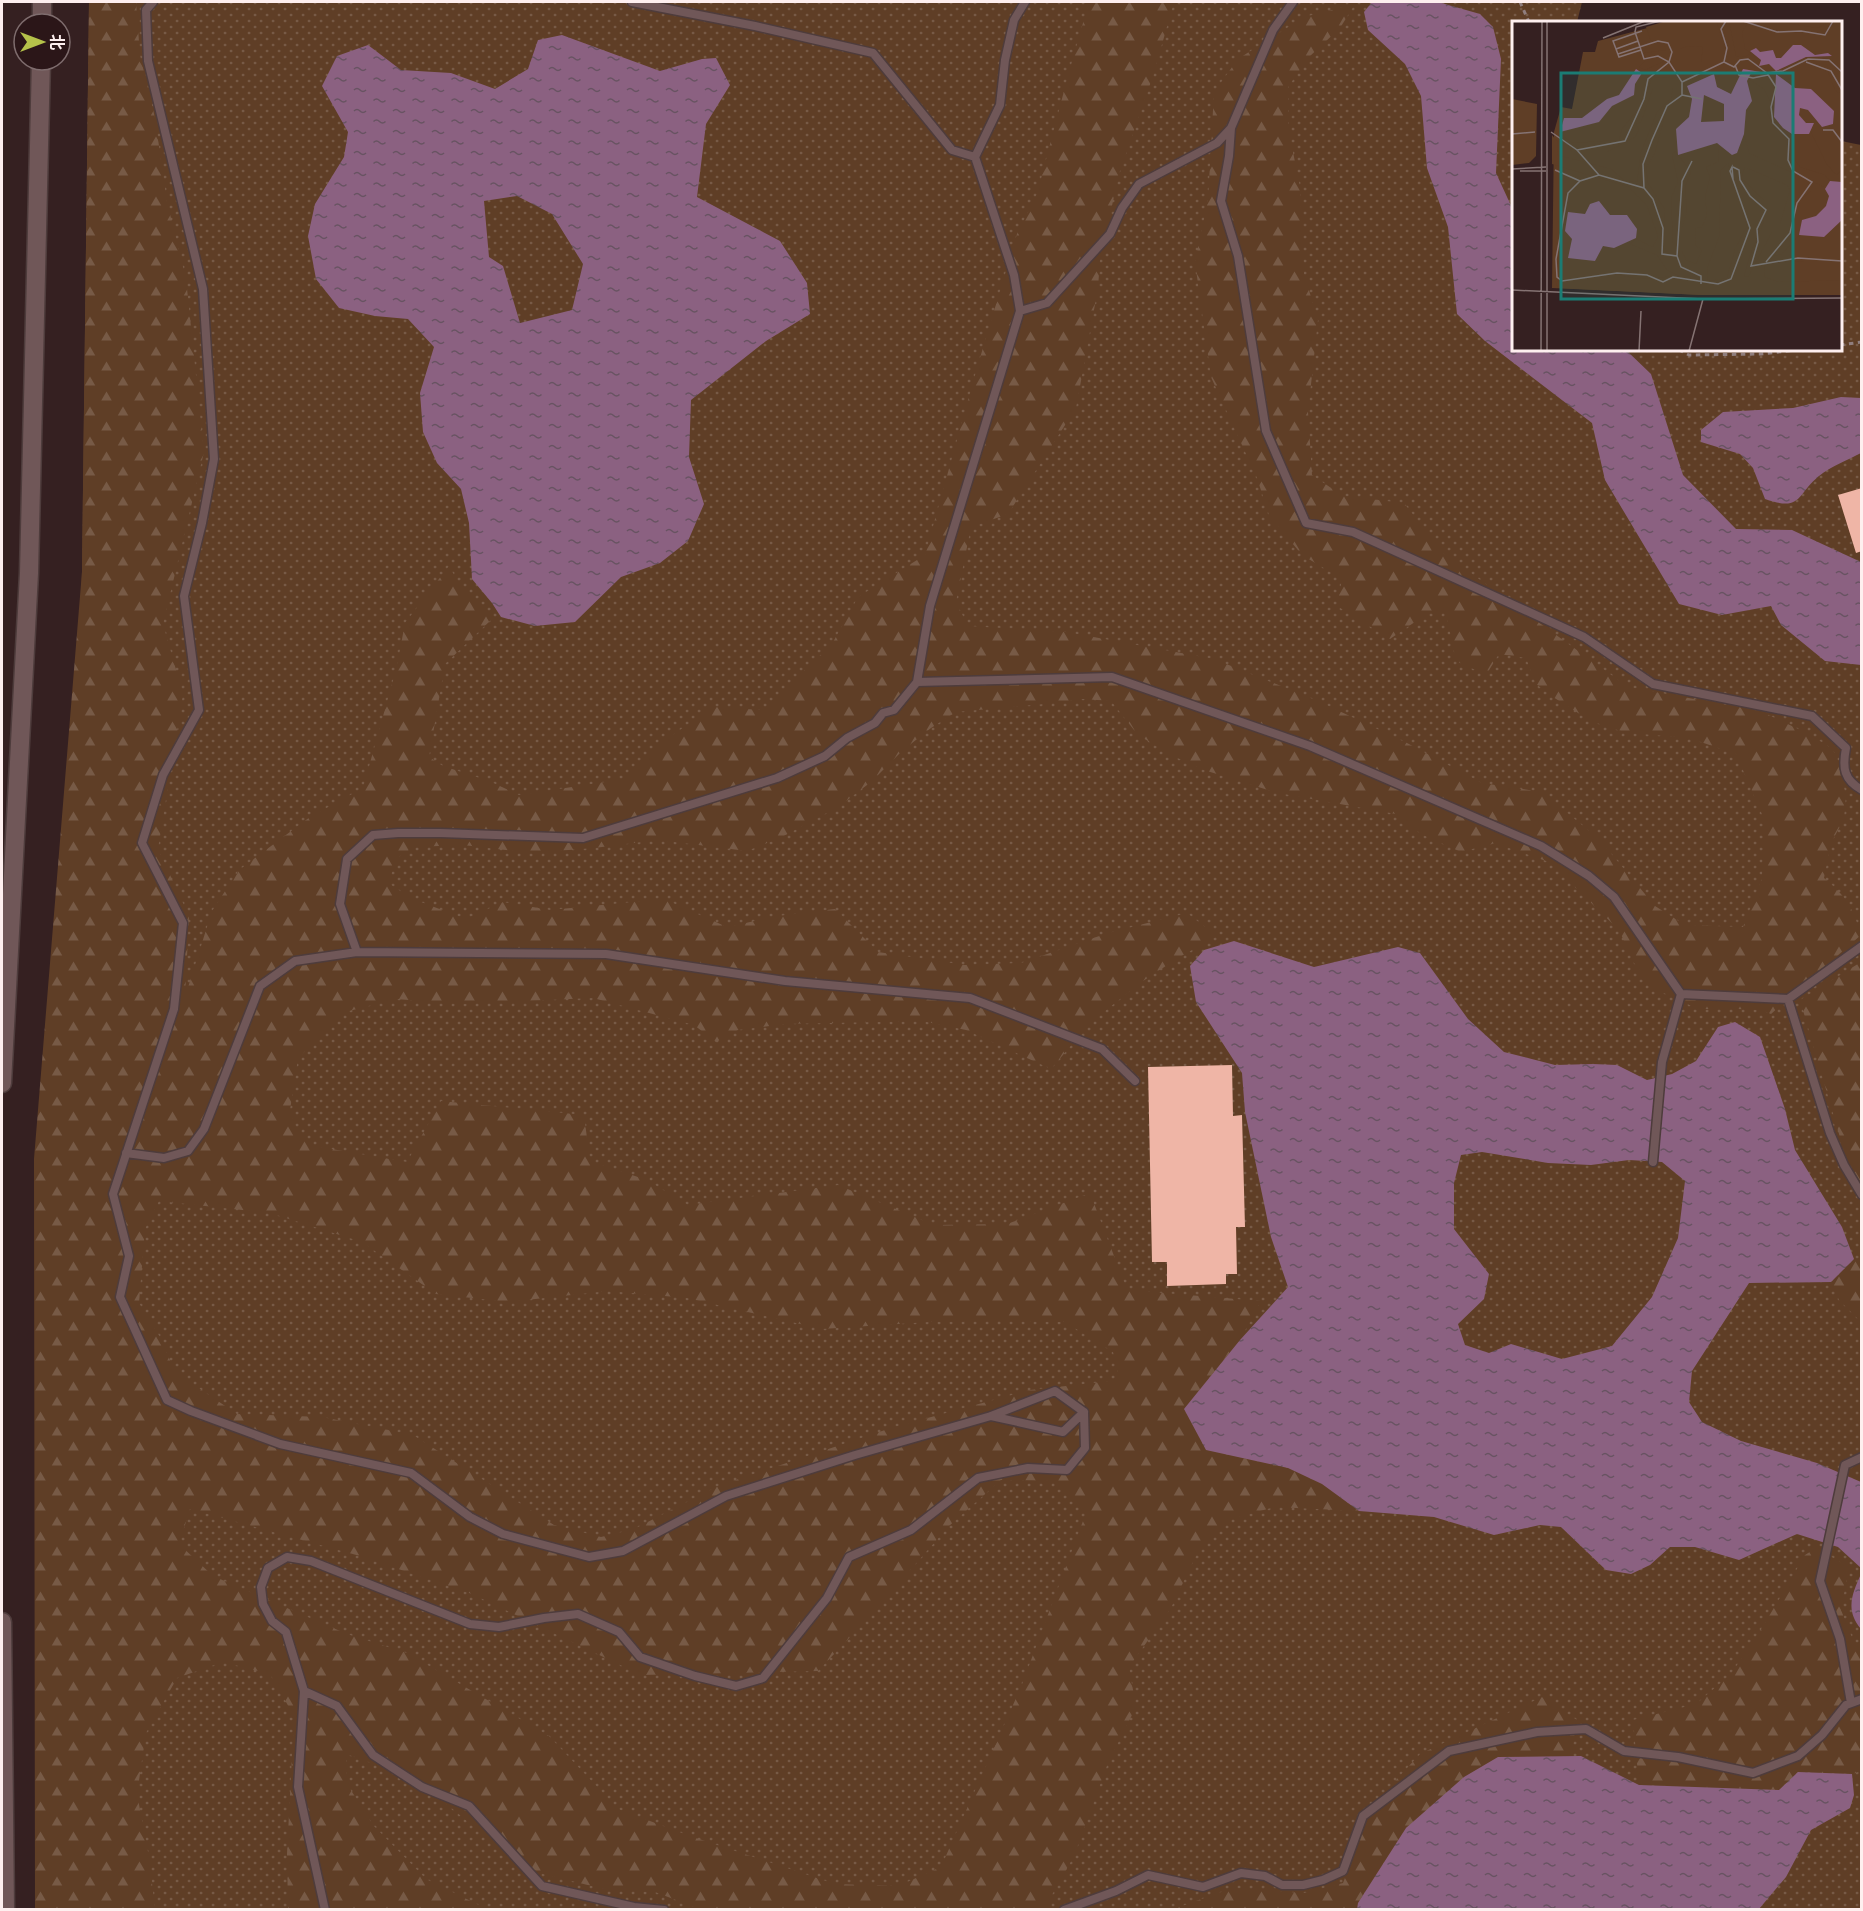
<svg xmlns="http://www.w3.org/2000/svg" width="1863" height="1911" font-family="'DM Sans','Noto Sans SC',sans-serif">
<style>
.grass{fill:url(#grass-dots)}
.forest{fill:url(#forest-firs);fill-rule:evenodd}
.water{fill:url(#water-ripples);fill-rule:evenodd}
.building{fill:#efb5a6}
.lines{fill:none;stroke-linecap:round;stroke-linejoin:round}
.service-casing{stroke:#4e3c3c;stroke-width:11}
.tertiary-casing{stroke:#4e3c3c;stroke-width:21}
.path{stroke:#907e7e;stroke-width:3;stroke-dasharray:4.5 4.5;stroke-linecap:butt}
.service{stroke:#705758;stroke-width:8}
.tertiary{stroke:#705758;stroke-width:18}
.inset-road{fill:none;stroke:#857373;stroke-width:1.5}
.view{fill:#1b7c74;fill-opacity:0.15;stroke:#1b7c74;stroke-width:3}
.inset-edge{fill:none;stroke:#feefef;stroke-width:3}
</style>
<defs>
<pattern id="grass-dots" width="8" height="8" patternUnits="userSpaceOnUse" patternTransform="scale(1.5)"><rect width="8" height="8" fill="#5f3e26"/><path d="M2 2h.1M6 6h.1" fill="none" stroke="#775a46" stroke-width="1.8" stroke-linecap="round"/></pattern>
<pattern id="forest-firs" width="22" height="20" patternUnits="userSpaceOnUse" patternTransform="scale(1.5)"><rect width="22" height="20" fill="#5f3e26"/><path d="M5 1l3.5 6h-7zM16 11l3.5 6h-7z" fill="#775a46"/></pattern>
<pattern id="water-ripples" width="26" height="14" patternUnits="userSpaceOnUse" patternTransform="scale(1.5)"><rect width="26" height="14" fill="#8b6181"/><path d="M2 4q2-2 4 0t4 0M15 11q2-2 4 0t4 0" fill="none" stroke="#685362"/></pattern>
</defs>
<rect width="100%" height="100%" fill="#352021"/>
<path class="grass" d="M89,2H1582L1577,22H1514V350H1840L1841,141L1861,145V1909L40,1910L82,572Z"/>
<path class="forest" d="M89,2H136L140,55L155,118L167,202L186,279L204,452L163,624L183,694L158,849L189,916L185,997L212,911L239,870L310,817L363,788L397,666L405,623L449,566L465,594L491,620L445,664L429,757L443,766L489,781L519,795L625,779L658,745L713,707L763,710L832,644L858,597L925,555L977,368L1017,234L1037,194L1069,72L1089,2H1174L1153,76L1119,174L1100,260L1098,288L1076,408L1008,514L971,527L956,602L968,626L1066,632L1214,659L1318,701L1407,743L1482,783L1542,792L1599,839L1655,906L1685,925L1743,927L1762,878L1764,819L1736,754L1689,738L1629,733L1606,727L1586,718L1553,697L1536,684L1526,658L1499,654L1486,675L1456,661L1446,613H1428L1390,639L1337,606L1342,579L1302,555L1269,515L1257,478L1211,377L1195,262L1208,200L1214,92L1238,59L1304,17L1355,4L1340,28L1309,57L1288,87V127L1300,187L1304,274L1318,320L1308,412L1312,475L1343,496L1404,503L1443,553L1628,687L1760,711L1807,733L1828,746L1835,753L1846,795L1844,819L1831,843L1824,878C1846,896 1853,908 1861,935L1771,1014L1761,1010L1738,1009H1698L1655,989L1634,963L1619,930L1549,862L1495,843L1461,852L1421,834L1396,814L1278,793L1204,770L1173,756L1138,735L1111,701L1083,699L1044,704L956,712L931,728L902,751L871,782L838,807L780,838L747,851L658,840L594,848L531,853L463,845L414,847L397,858L388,883L413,899L466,919L503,902L550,910L664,899L727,927L778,916L835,909L878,952L965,965L1021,963L1108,933L1187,913L1217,936L1178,958L1143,981L1091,1022L1051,1069L966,1030L922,1021L785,1024L738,1030L716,1042L694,1025L593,998L461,1004L396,999L349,1011L322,1032L298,1059L290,1110L299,1136L314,1146L407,1162L441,1101L584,1115L590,1161L647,1180L688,1205L838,1185L934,1225L1007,1224L1090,1193L1127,1290L1261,1301L1240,1340L1184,1409L1206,1450L1288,1468L1322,1484L1359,1511L1275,1507L1224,1521L1200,1547L1171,1608L1129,1667L1136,1707L1108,1763L1074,1856L1044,1909L702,1910L655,1892L608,1890L539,1873L491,1841L449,1806L380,1766L346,1754L347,1784L373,1825L426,1879L487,1909H288L287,1854L294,1716L270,1674L223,1662L177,1678L146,1733L137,1794L149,1857L155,1909L35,1910L34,1159L82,572ZM159,1201L270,1213L362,1242L436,1294L508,1302L608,1291L687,1298L822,1329L929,1322L995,1321L1065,1322L1113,1352L1120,1380L1030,1390L891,1428L718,1486L634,1529L601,1537L554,1525L413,1435L322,1417L237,1414L175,1372L160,1337L139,1303L145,1229ZM1001,1480L1059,1481L1086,1513L1021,1687L941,1867L898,1886L835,1884L690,1836L618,1809L549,1736L407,1653L347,1634L213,1576L179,1544L190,1509L360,1556L472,1594L641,1675L818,1671L868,1618L949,1526Z
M1861,962V1183L1846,1158L1800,1000Z
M1854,1259H1861V1322L1839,1300L1831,1282Z
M1816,1548L1849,1567L1841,1610L1853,1640L1861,1646V1771L1852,1774L1798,1772L1779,1790L1639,1785L1633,1720L1696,1704L1731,1674L1765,1623L1805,1555Z
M1542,1697L1577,1720L1571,1756L1498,1757L1406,1828L1358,1903L1357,1909L1171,1910L1232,1888L1304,1893L1343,1883L1373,1805L1420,1754Z"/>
<path class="water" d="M1372,2H1438L1480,14L1493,27L1501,59L1496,173L1513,210L1514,350H1626L1651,374L1683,475L1736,529L1792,530L1861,562V665L1825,661L1781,625L1771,606L1722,615L1679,604L1605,480L1592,423L1485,341L1457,314L1448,227L1427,168L1421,96L1405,64L1368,30L1364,12Z
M562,35L660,71L702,59L716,58L730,85L706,124L697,197L780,241L807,283L810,314L766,341L691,400L689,457L704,504L688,541L660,563L621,577L575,622L535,626L501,617L492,603L472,579L469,523L461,489L437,463L423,432L420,393L434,347L408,319L375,316L339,308L316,279L308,236L315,204L344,157L348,132L322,86L337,56L368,45L401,70L451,73L495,89L528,69L538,40ZM517,196L552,214L583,264L572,310L520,323L503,266L489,257L484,201Z
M1841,397L1861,398V453C1848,460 1831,466 1819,476C1796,495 1802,512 1765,499L1753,468L1740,454L1701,442V430L1723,412L1793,408Z
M1234,941L1314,967L1398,947L1420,953L1468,1019L1504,1052L1555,1065L1593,1064L1617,1065L1647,1080L1672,1074L1696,1061L1718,1027L1735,1022L1760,1037L1785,1109L1795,1150L1842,1227L1854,1259L1831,1282L1749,1283L1692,1371L1689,1402L1702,1422L1741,1441L1817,1463L1861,1482V1568L1838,1547L1797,1534L1739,1560L1695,1547H1670L1650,1565L1631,1574L1606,1570L1561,1527L1540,1525L1494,1535L1434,1517L1359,1511L1322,1484L1288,1468L1206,1450L1184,1409L1240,1340L1288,1287L1271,1237L1245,1112L1242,1073L1196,1002L1190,966L1204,950ZM1482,1152L1548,1163L1591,1165L1629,1160L1662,1162L1685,1181L1678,1238L1652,1297L1612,1346L1562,1359L1511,1344L1489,1353L1465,1345L1458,1324L1484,1299L1489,1274L1454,1229V1183L1461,1155Z
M1861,1574V1629C1845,1610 1852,1594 1861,1574Z
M1581,1756L1639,1785L1779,1790L1798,1772L1852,1774L1854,1795L1850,1808L1811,1830L1786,1877L1759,1909H1357L1358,1903L1406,1828L1464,1777L1498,1757Z"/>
<path class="building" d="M1862,488V551L1856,553L1838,495Z
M1232,1065L1233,1116L1242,1115L1245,1227H1236L1237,1274H1226V1284L1167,1286V1262H1152L1148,1067Z"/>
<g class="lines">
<g class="service-casing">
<path id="service" d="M153,2L146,10L148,61L203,289L214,459L202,523L184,596L199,710L163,775L142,843L183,923L174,1009L113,1194L129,1256L120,1297L167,1400L191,1411L280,1444L411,1473L470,1517L503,1534L589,1557L623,1551L726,1496L855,1455L991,1416L1055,1391L1084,1412L1063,1432L991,1416
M1231,128L1229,156L1221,201L1238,256L1266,431L1306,523L1353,532L1584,637L1653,684L1812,716L1846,748C1842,768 1844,780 1862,790
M975,157L1000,105L1005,60L1014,20L1025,2
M1020,311L1047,303L1110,234L1122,208L1139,184L1217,143L1231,128L1273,30L1293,2
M917,682L1112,677L1310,746L1541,846L1589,876L1614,897L1681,994L1788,999L1862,946
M357,952L340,904L347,859L373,835L398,833H441L583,838L777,778L825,756L847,738L875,723L883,713L894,710L917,682L930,606L1020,311L1014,275L975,157L952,150L873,53L755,26L632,2
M1788,999L1830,1133L1844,1165L1862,1195
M126,1153L164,1158L188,1151L204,1129L260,986L295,961L357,952L606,954L785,981L970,998L1102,1049L1135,1081
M1653,1162L1662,1062L1681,994
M304,1691L337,1706L373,1755L422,1787L469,1806L542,1886L634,1907L664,1910
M1851,1703L1840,1639L1820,1581L1845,1465L1862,1457
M325,1910L298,1787L304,1691L286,1632L272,1621L263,1604L261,1587L268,1568L287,1557L311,1561L470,1624L499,1627L544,1618L578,1614L619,1632L640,1657L695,1676L736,1686L763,1678L827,1598L849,1557L911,1530L978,1478L1028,1468L1067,1470L1085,1448L1084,1412
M1064,1910L1116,1891L1148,1875L1203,1887L1241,1873L1265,1876L1282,1885H1303L1323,1880L1343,1871L1363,1816L1449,1751L1537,1732L1586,1729L1624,1751L1678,1757L1753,1773L1798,1756L1822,1735L1846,1705L1862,1699"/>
</g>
<g class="tertiary-casing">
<path id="tertiary" d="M42,24V2
M2,1083L29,573L41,60
M2,1622L5,1910"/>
</g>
<path class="path" d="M1520,2L1529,22
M1840,345L1862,342
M1679,350L1689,355L1761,354L1797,350"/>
<use href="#service" class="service"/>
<use href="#tertiary" class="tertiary"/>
</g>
<g transform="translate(1512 21)">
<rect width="330" height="330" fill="#352021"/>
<path d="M162,0H330V273L190,274L40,267L42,111L49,86L60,88L71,31H83L86,20ZM0,78L25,83L24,135L17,142L0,144Z" fill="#5f3e26"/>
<path d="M154,0H204L214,28V40L220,43L218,48L205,56L198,49L170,60L157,38L133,49L127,46L134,39L132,32L154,29L151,20H139L134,6ZM176,25L191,26L189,41H168V28ZM217,0H261L305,7L320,0L314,13L268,10L236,1L230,11L233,28L239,32L233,36L224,35ZM294,36L319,38L330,49V74L323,69L316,51L289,40ZM247,48L264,52L266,79L258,80L252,68L237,58L248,53ZM163,52L172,63V72L154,90L143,132L134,147L136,162L152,187L153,230L161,222L159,177L166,161L160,134L163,130L179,151L173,166L175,191L170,206V230L174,239L184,243L190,229L183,224L184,207L190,206L195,194L193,176L198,156L194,146L206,141L207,125L220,134L225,132L232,113L237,132L312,166V170H299L285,182L276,213L262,235L270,233L287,214L292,215V240L257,242L252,245L253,256L267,261L330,259V274H190L46,267L42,256L49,261L104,253L125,258L167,255L155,249L145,234L118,223L124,218L141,226L146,215L135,185L117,166L40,143V114L46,121L45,134L99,148L113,160L125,161L129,131L145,91L159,77L161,67H141L129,101L124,103L127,109L123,116L95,131H60L50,114L60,122L107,119L110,108L132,81L140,56L156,57ZM216,142L235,205L223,228L215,257L198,260L195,259L196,245L207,216L209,149ZM233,146L275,164L278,169L268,203L260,211L236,256L232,255L238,234L252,200V179L229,157ZM258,87H262V96L298,109L314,142L324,154L330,149V161L318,160L313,154L288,146L280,135L277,115L262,106L255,91Z" fill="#5f3e26" fill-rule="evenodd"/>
<path d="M281,24H289L303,34L316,32L320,35L294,36L264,50L257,43L247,45L249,39L238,30L244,27L248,31L261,29L264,37H269ZM124,48L130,52L123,63L122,74L100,85L87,101L48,111L52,97H70L95,78L107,74ZM231,48L249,51L239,52L235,60L240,80L234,89L232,113L225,132L220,134L205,122L166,134L164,108L177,96L180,78L175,65L202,53L205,66L219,73ZM192,74L212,83V100L189,101ZM264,53L283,67L299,68L322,90L321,103L310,106L296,89L288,87L287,94L294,102H302L297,113H280L271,107L262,96ZM318,160L330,161V199L312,216L287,214L290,199L304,195L314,185L317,175L313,168ZM87,180L98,194H115L125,208L124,217L102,227L91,225L83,240L56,237L60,218L53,210L56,191L73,193L78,183Z" fill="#8b6181" fill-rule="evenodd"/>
<path class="inset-road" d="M231,0L265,11L289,10L313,14L321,0M91,17L133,0M104,28L126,20M129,29L107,36L101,20L130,10M212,41L222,46L228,39L236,38L255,52L271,50L296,38L317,39L330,51M294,41L319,50L330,69M223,44L227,54L241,57L256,54M170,61L212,41L215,27L209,8L214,0M170,74L190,78M311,109H321L330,121M39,111L65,129L87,154M0,113L23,111M65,129L113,120L132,78L136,58L157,41L160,31L156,22L146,20L106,33M180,140L170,160L165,235L169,246L189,255V263M221,146L227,149L228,159L238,175L254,189L245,208L246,221L239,245L286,237L330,240M0,148L34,146M43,149L68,160M8,150H34M132,167L131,143L140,119L155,85L170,74V61L157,41L146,35L132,38L123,11L124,6L148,0M165,235L150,233L151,207L141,178L132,167L87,154L68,160L56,172L44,238L45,256L50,260L105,252L135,254L151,261L161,256L206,263L219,258L238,207L218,150L220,146L221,158M254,241L278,212L285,182L300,161L281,150L276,139L277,118L261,102L259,86L264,66L255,52M0,269L191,278L330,277M29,330L30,0M35,330V0M127,330L129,290M177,330L191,278"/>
<path class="view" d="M49,52H281V278H49Z"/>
<rect width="330" height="330" class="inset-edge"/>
</g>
<rect width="1863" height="1911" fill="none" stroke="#feefef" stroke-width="6"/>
<g transform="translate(42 42) rotate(90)"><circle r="28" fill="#2b1618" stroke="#7f6d6e" stroke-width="1.5"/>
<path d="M0-4.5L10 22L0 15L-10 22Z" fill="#b5c24a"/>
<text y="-9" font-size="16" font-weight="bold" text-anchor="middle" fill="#feefef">北</text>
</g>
</svg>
